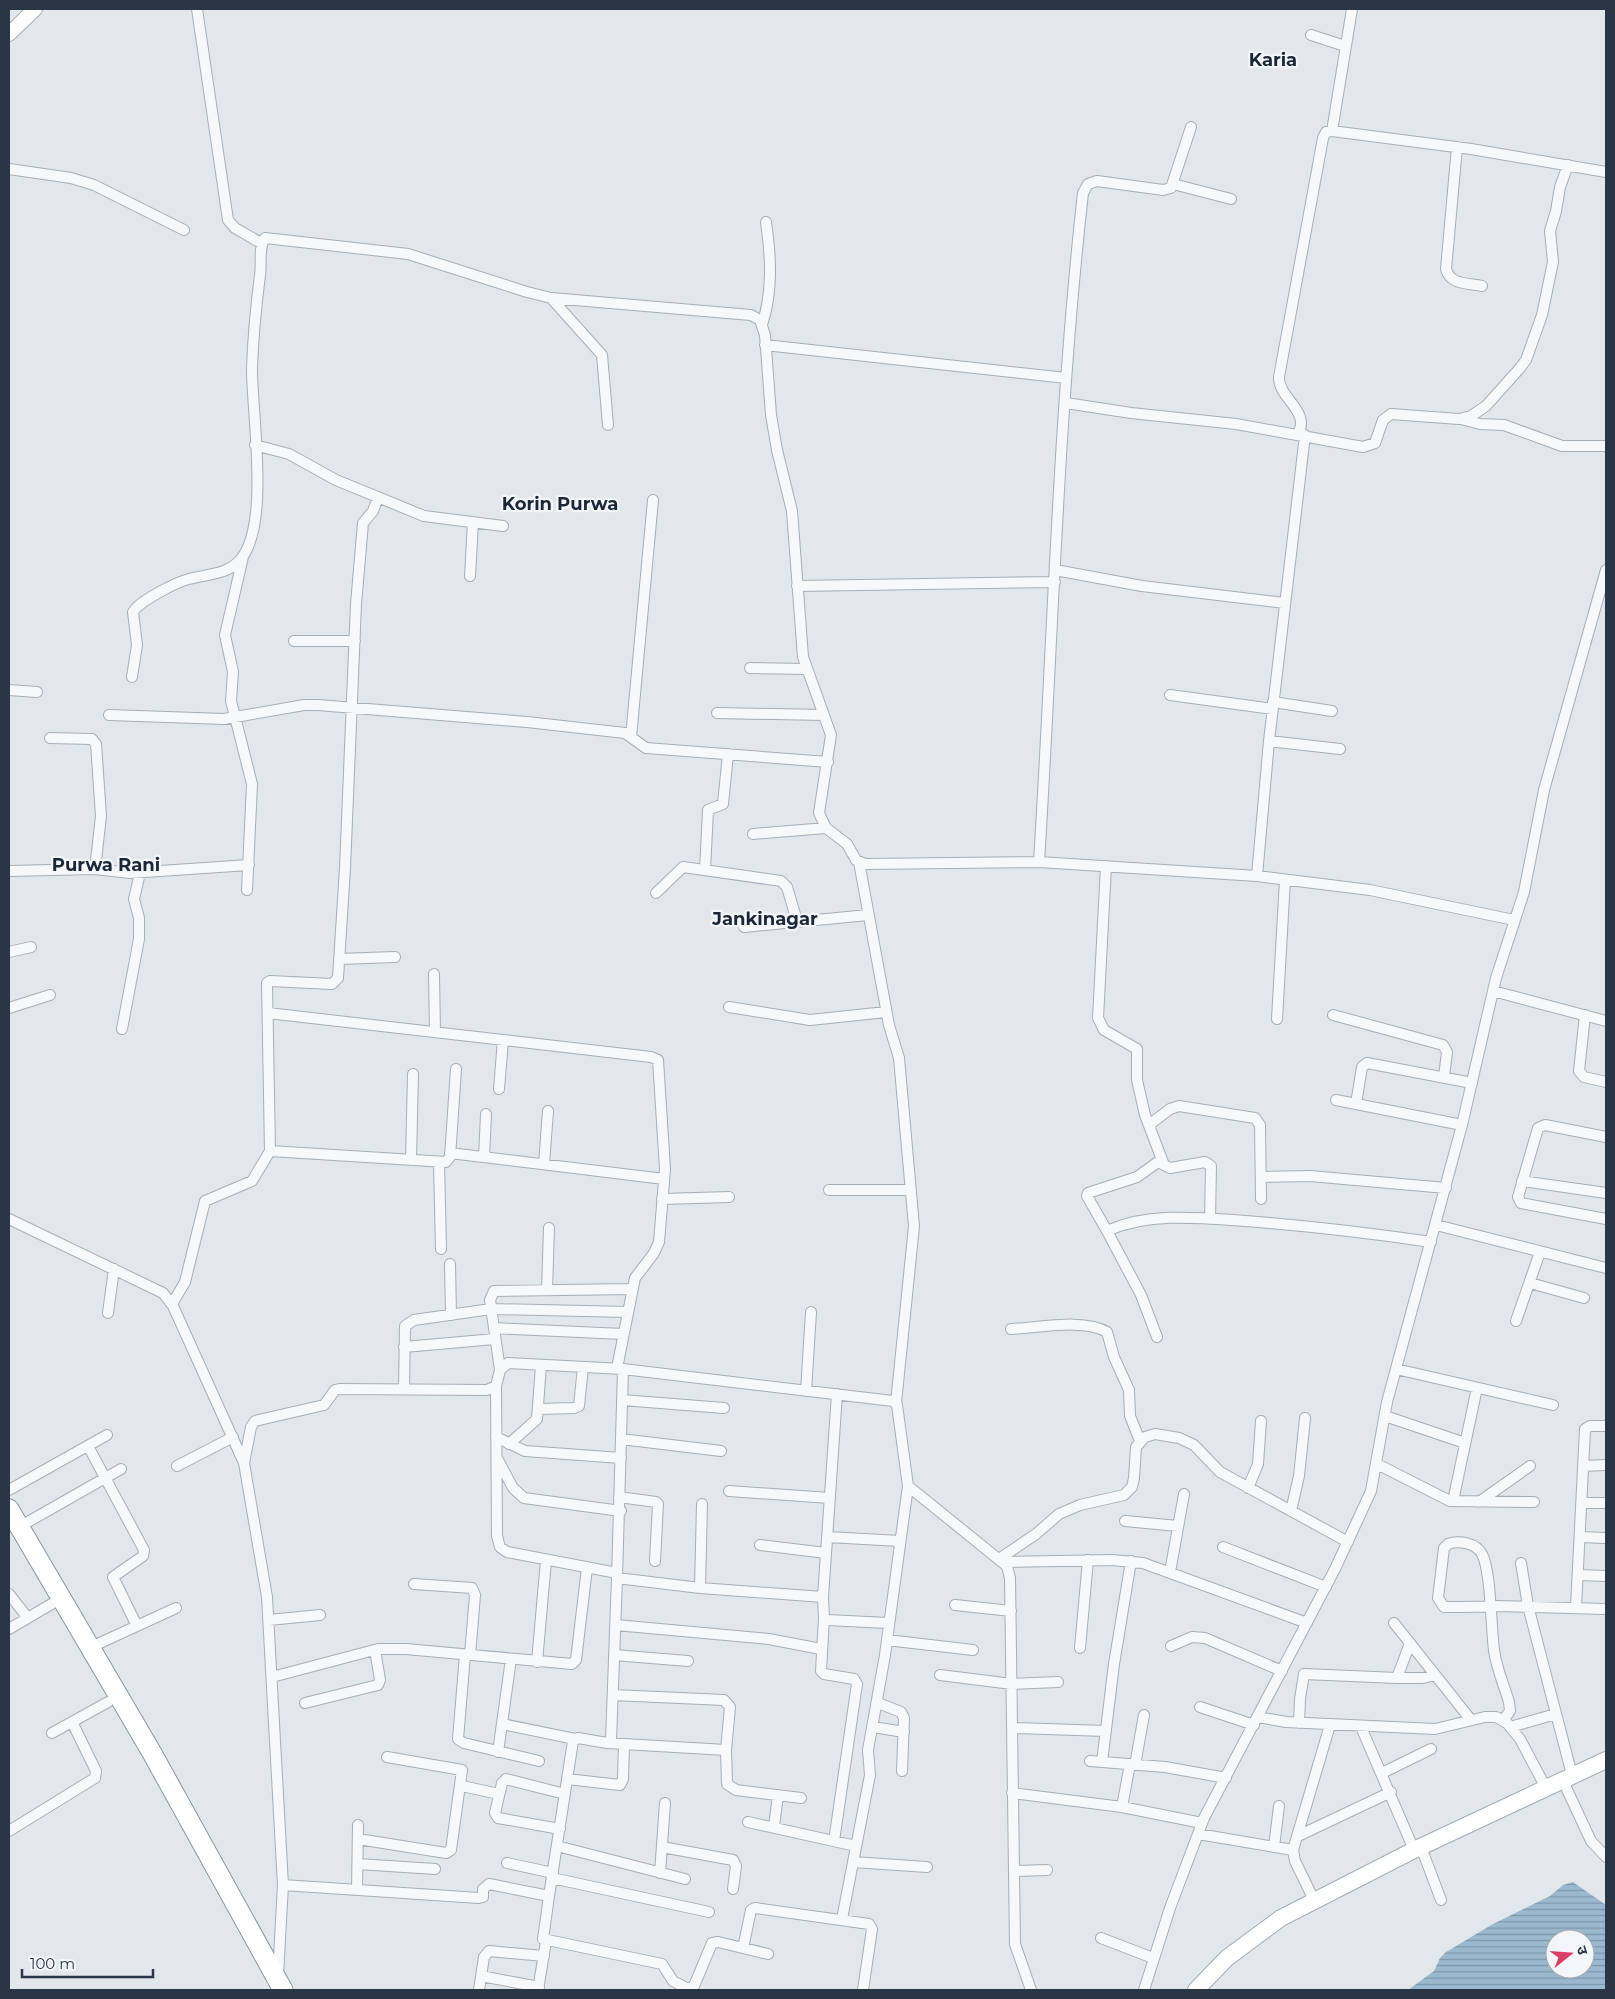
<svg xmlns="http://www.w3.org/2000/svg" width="1615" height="1999" font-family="Montserrat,'Noto Sans Devanagari',sans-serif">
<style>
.water{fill:url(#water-rules);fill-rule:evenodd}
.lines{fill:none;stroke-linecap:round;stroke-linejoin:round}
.street-casing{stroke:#a6aeb7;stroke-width:12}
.secondary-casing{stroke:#a6aeb7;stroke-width:16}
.primary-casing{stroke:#a0adb9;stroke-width:18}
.highway-casing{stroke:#8896a4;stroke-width:21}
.street{stroke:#f6f8fa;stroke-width:10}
.secondary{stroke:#fff;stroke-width:14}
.primary{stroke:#fff;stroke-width:16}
.highway{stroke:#fff;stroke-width:19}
.labels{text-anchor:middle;stroke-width:4.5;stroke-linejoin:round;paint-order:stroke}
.quarter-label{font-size:18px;font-weight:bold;fill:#1a2737;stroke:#f3f6f9}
</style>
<defs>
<pattern id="water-rules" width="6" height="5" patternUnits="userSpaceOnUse" patternTransform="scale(1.25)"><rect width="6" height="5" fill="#9ab9cf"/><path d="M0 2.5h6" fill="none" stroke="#7e97aa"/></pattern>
</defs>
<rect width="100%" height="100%" fill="#e2e7ec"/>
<path class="water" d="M1573,1882L1606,1905V1990H1408L1434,1971L1440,1958L1446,1952L1493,1924L1550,1896L1563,1885ZM1555,1939H1585V1969H1555Z"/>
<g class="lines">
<g class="street-casing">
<path id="street" d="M197,9L228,220L235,228L261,243
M1311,35L1345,46
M1332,131L1352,9
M1457,147L1446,269C1450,285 1468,283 1482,286
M9,169L71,178L94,185L184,230
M1173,184L1231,199
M551,298L602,355L608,425
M762,325C773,291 771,257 766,222
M765,345L1066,378
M1066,403L1131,413L1236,424L1363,447L1375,443L1383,420L1391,414L1459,419L1471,416L1486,406L1520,368L1526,360L1542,315L1553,262L1550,231L1556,211L1560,187L1568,165
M1461,419L1480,424L1504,425L1562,446H1606
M1298,434C1311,411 1278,398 1279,377L1323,138L1326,132L1332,131L1471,149L1606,172
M255,445L289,454L336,480L424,516L503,526
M243,557L225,635L233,672L231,701L252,784L247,890
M1055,570L1142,586L1285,603
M470,576L473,522
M797,586L1055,582
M294,641H355
M750,668L807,669
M132,677L137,645L133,612L136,608C145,599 176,582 189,579C206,574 228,575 241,559C270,523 252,416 252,369C253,337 256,306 260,275C262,263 258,248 265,238L408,254L527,292L551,298L751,315L760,320L765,335L771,415L777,450L792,511L803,657L831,735L819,813L826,828L847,844L856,860L865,864L1039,862L1257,876L1370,890L1514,920
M9,690L37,692
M1170,695L1273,709
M1273,702L1332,711
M717,713L824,715
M109,715L224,719L304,705H318L527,722L625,733L646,748L828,762
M631,737L653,500
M50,738L92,739L96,744L101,816L95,869
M1269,741L1340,749
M753,834L826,828
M859,862L889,1025L899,1058L914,1226L896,1403
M1039,862C1053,639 1058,415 1083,193L1088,184L1097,181L1163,190L1171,188L1191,127
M1106,866L1098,1018L1104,1030L1137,1049V1080L1145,1115L1164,1165
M705,870L708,810L723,804L728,754
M9,871L95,869L130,873L249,865
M1257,876L1269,741L1305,435
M656,893L683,867L781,881L787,887L797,921
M744,927L868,915
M9,952L31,947
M339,959L395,957
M434,974L435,1032
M1493,991L1606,1021
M729,1007L810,1020L886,1012
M9,1008L50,995
M268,1013L651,1057L658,1060L665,1169L659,1242L654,1253L635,1278L617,1368
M1333,1015L1443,1045L1447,1052L1444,1077
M1585,1015L1579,1071L1584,1077L1606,1082
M1277,1019L1285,880
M122,1029L139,939V918L134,899L140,873
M499,1089L503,1040
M1336,1100L1462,1125
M1356,1104L1362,1067L1367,1063L1472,1083
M1149,1125L1170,1109L1179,1106L1255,1118L1260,1125L1261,1199
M1606,1137L1545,1125L1538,1128L1518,1197L1521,1203L1606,1219
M270,1151L446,1162L450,1157L456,1069
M450,1153L664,1179
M484,1157L486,1114
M411,1160L413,1074
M439,1162L441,1249
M544,1164L548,1111
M1261,1177L1310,1176L1446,1188
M1522,1181L1606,1193
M829,1190H911
M662,1199L729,1197
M9,1219L163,1293L173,1306L244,1463L267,1597L283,1885L278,1975
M1436,1225L1606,1268
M1107,1231L1087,1196L1088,1193L1137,1177L1158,1162L1170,1168L1205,1162L1211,1166L1210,1219
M450,1264L451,1315
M1530,1283L1584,1298
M547,1290L549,1228
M172,1304L185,1282L205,1201L252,1181L270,1151L267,983L270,981L332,984L338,978L345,868L356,604L363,523L373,511L378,497
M108,1313L114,1269
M1516,1321L1540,1252
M494,1328L623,1334
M1011,1329C1038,1328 1084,1318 1107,1332L1114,1357L1129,1390L1130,1416L1140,1441
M1157,1337L1141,1295L1107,1231L1109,1230C1151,1212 1201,1218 1245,1221C1308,1226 1369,1233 1431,1242
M404,1347L495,1339
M623,1369L893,1401L897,1405L908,1486L1007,1566L1010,1578L1015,1944L1031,1990
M1396,1369L1553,1405
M500,1370L490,1300L494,1291L632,1289
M496,1386L497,1536L500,1547L507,1552L617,1573
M404,1389L405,1326L414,1320L491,1309L628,1312
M806,1391L811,1312
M622,1400L724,1408
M538,1409L574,1408L579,1406L583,1367
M1385,1416L1465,1443
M496,1437L525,1451L621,1458
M621,1439L721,1451
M509,1444L537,1419L541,1365
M88,1446L144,1550L143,1556L113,1577L137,1626
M497,1458L513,1488L524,1498L621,1511
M244,1463L251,1427L255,1421L324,1405L335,1390L339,1389L487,1390L496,1386L500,1370L508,1363L623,1369L617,1578L700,1588L823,1597L824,1618L827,1620L888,1623
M1377,1464L1450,1501L1534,1502
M177,1466L233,1437
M1583,1466L1606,1465
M1248,1488L1258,1464L1261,1421
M9,1490L107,1435
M729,1491L830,1498
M619,1497L656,1502L658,1504L655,1561
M1453,1501L1477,1388
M1479,1502L1530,1466
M1582,1503H1606
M1291,1511L1299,1476L1305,1418
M1125,1521L1178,1526
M19,1527L121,1469
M827,1537L900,1541
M1580,1537L1606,1538
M760,1545L826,1553
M1223,1547L1326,1587
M999,1559L1036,1534L1059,1514L1080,1505L1124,1495L1132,1487L1134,1478L1136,1447L1145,1437L1155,1434L1179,1438L1194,1445L1220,1472L1348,1542
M1003,1562L1112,1560L1143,1563L1307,1623
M1521,1563L1528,1606L1572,1775
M1170,1572L1184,1494
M1578,1575L1606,1576
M414,1584L472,1588L475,1595L470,1655
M700,1588L702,1504
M9,1594L28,1618
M823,1597L837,1394
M955,1605L1011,1611
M1576,1607L1585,1429L1590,1426H1606
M824,1618L821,1671L824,1674L854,1679L857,1684L834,1841
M269,1620L320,1615
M1394,1623L1471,1720
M616,1625L769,1639L821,1649
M9,1629L60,1599
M887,1640L973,1650
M1171,1646L1192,1637L1205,1638L1282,1671
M89,1648L176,1608
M1080,1648L1088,1560
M465,1655L458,1739L464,1743L539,1761
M614,1655L688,1661
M537,1662L546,1560
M940,1675L1012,1684L1058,1682
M272,1677L378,1649H406L572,1664L576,1660L587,1568
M1397,1678L1410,1643
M613,1695L724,1700L730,1707L726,1750L727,1784L736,1790L801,1798
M305,1703L378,1685L380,1680L375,1650
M878,1703L901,1712L904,1718L902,1771
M1200,1707L1254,1725
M1258,1717L1286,1722L1435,1729L1485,1717H1496L1507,1723L1520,1739L1546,1788
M1503,1720L1510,1711L1509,1702C1504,1685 1496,1667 1494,1650C1491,1628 1491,1571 1482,1554C1476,1543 1459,1540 1448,1544L1444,1548L1438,1598L1444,1607C1462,1607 1479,1607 1497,1606L1606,1609
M1299,1723L1300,1699L1304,1674L1397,1678H1423L1435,1675
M502,1724L575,1739
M873,1727L904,1732
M1361,1727L1414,1850
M1510,1727L1556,1714
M1013,1728L1106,1731
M52,1733L108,1702
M607,1743L726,1750
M498,1752L511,1659
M1090,1761L1165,1767L1226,1778
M1102,1762L1114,1664L1131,1561
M1135,1765L1144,1715
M1382,1773L1431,1749
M567,1779L620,1785L623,1779L624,1744
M1563,1781L1591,1841L1606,1857
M462,1786L499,1794
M1012,1793L1122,1807L1202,1823
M1122,1807L1130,1764
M748,1822L856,1846
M774,1827L778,1795
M560,1829L498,1818L495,1813L502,1783L506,1779L565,1794
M9,1831L95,1778L96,1771L72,1722
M1198,1834L1293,1850
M1298,1836L1391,1792
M358,1839L446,1853L451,1850L462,1770L387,1757
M557,1846L685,1879
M662,1847L733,1860L736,1866L733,1889
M1274,1847L1279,1806
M1421,1847L1441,1900
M853,1862L927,1867
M507,1863L553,1873
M358,1864L435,1869
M1014,1871L1047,1870
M660,1873L665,1803
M552,1878L709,1912
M283,1885L479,1898L483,1897V1889L489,1884L549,1896L573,1741L578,1738L607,1743L611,1740L617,1578
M357,1890L358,1825
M549,1896L543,1939L662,1964L673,1981L688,1989L694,1986L712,1943L718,1942L768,1954
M1314,1900L1295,1861L1293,1850L1330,1725
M842,1919L870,1775L868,1750L885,1655L908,1486
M1101,1938L1153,1958
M743,1948L751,1910L755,1908L869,1924L872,1929L863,1990
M481,1976L539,1987
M479,1990L484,1957L489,1951L544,1956
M538,1990L546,1941
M1144,1990L1170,1908L1204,1818L1335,1569L1371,1491L1387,1402L1462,1125L1496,978L1524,892L1544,790L1606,570"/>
</g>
<g class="secondary-casing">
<path id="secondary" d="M9,34L35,9"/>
</g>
<g class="primary-casing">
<path id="primary" d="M1196,1990L1227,1958L1281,1918L1414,1850L1606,1760"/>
</g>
<g class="highway-casing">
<path id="highway" d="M9,1509L152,1753L283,1990"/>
</g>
<use href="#street" class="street"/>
<use href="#secondary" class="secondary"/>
<use href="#primary" class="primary"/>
<use href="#highway" class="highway"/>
</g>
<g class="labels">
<g class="quarter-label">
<text x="1273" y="66">Karia</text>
<text x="560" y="510">Korin Purwa</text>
<text x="106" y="871">Purwa Rani</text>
<text x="765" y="925">Jankinagar</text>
</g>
</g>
<rect width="1615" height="1999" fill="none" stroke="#283646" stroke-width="20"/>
<g transform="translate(1570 1954) rotate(73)"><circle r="24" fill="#f3f6f9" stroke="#a2a9b1"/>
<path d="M0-4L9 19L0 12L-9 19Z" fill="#dc3d65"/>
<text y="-8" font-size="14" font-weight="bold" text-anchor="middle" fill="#283646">उ</text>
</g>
<path d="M22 1969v8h131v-8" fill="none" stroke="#283646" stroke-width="2.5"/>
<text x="30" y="1969" font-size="15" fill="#283646" stroke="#f3f6f9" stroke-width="4" paint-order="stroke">100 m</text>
</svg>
